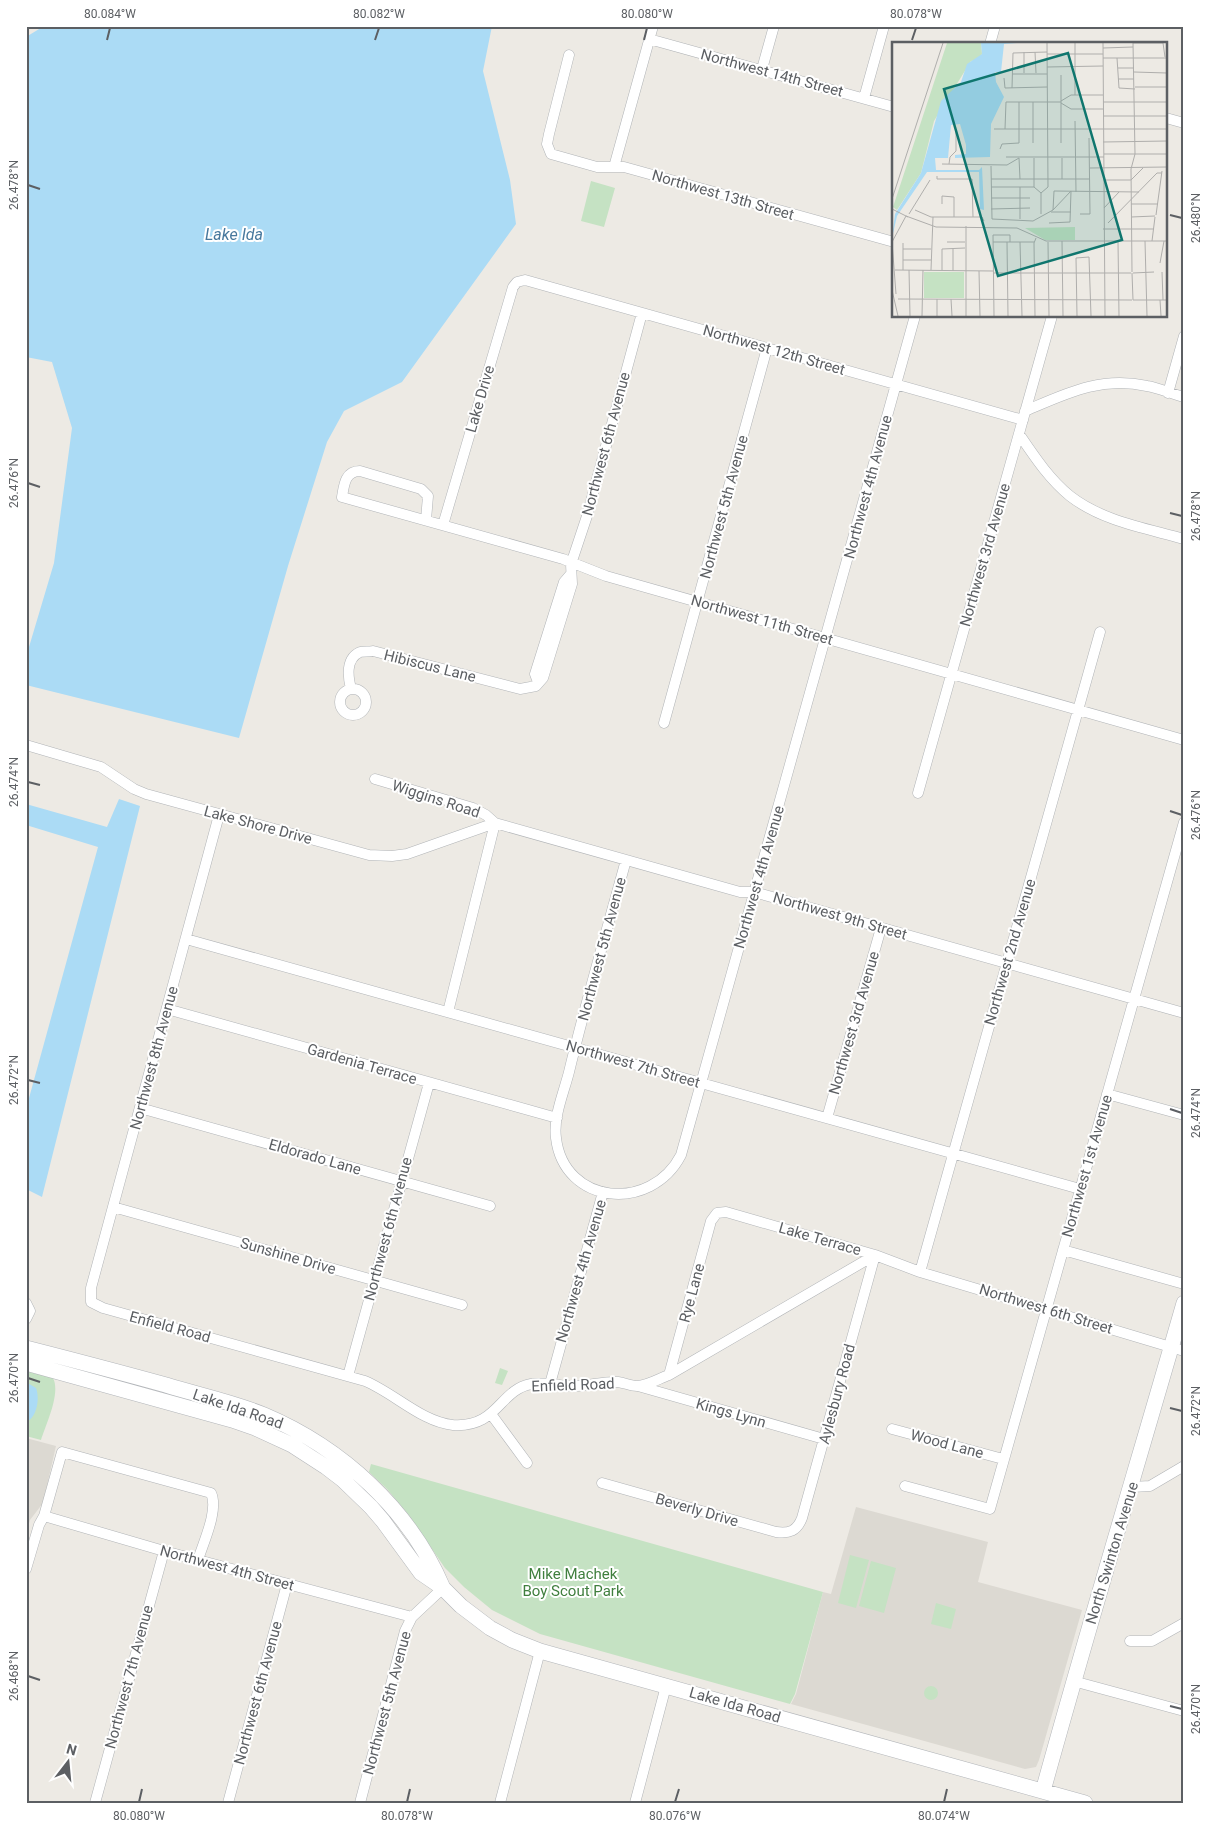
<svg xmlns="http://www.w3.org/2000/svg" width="1210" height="1829" font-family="Roboto,sans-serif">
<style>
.education{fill:#dcd9d2}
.green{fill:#c5e2c3}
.water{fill:#abdbf5}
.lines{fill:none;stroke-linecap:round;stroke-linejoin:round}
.street-casing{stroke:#b1b4b7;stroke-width:11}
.secondary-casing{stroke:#b3b6ba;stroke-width:16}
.street{stroke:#fff;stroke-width:10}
.secondary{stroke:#fff;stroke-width:15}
.ticks{fill:none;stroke:#5c5f63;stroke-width:2}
.labels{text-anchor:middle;stroke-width:4;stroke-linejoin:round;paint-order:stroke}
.street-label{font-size:15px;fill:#5c5f63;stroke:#fff}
.park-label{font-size:15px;fill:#407f3e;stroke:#fff}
.water-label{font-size:16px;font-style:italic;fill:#47789d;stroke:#fff}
.inset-road{fill:none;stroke:#afaeac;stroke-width:1}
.view{fill:#0f766e;fill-opacity:0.15;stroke:#0f766e;stroke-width:2.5}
.inset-edge{fill:none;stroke:#5c5f63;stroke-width:2.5}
.neatline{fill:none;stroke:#5c5f63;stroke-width:2}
.ticks-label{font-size:12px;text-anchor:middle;fill:#5c5f63}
</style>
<rect width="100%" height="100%" fill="#edeae4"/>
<path class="education" d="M26,1438L56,1446L43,1503L30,1520L26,1534Z
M856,1507L988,1542L978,1582L1082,1610L1039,1760L1036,1767L1025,1769L791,1704L796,1694L823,1592L831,1594Z"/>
<path class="green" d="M591,181L615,188L604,227L581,221Z
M500,1368L508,1371L502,1385L495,1383Z
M26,1371L53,1378C61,1393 46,1424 41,1440L26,1436Z
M371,1464L823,1592L795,1694L790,1704L540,1634L492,1610L464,1587L445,1568L408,1514L387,1489L369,1472Z
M850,1555L869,1560L856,1608L838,1603Z
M871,1561L896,1568L884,1613L859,1606Z
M936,1603L956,1609L951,1629L931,1624Z
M924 1693a7 7 0 1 1 14 0a7 7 0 1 1-14 0Z"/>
<path class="water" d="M44,26H492L483,71L510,180L516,224L402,382L344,411L327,442L288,566L239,738L26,685V647H29L54,563L72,428L52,362L26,357V37Z
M119,799L140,806L42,1197L26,1189V1109L98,847L26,825V804L107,827Z
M26,1382L36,1388C40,1398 37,1418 26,1422Z"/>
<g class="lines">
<g class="street-casing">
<path id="street" d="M649,39L894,107
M990,44L995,26
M569,55L549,134L547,144L551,154L597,167H624L894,242
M762,69L774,26
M864,98L884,26
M1166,118L1184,123
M614,167L653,26
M1168,393L1184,336
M1025,411C1067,393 1100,376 1147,386C1160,388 1171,394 1184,397
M1019,434C1034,456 1049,479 1070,496C1102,521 1145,528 1184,539
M426,520L428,496L421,489L360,471C345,471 344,485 342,497L563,559L606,576L1184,740
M443,525L513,287L517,282L525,280L1023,420
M538,682L535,674L564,582L570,575
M340 702a13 13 0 1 1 26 0a13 13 0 1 1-26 0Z
M351,689C348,677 345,659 360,652C364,651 369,652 373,651L520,689L536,686L543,678L572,584L571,564L587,516L642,313
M664,723L767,348
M26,745L101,767L134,789L146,794L369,855L392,856L407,854L495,823
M375,779L473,808L486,815L495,823L740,892H754L1184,1013
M918,793L1052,316
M219,815L91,1288V1302L103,1308L365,1381C394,1393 422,1422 453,1425C498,1428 499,1390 531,1384C544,1382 557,1385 569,1386C586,1387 602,1381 618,1382C625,1383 631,1386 637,1386C647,1386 660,1378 669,1375L875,1255
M626,860C607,930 586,1001 569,1072C564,1092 553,1117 556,1138C564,1205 651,1213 681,1155L915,316
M186,939L1080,1189
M167,1009L557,1118
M448,1012L495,823
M1107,1094L1184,1115
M140,1108L490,1206
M827,1118L881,928
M113,1207L462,1305
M1063,1250L1184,1284
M920,1272L1100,632
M26,1303L30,1311L26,1319
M669,1375L711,1221L717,1213L726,1212L875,1255L920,1272L1184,1351
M348,1376L429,1083
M550,1384L603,1192
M638,1386L824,1439
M491,1414L527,1463
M892,1429L1003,1459
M602,1483L776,1532C789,1534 797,1531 802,1518L875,1255
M905,1486L990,1509L1184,822
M1132,1487L1150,1486L1184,1466
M44,1516L164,1551L412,1617
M26,1569L39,1525L44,1516L62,1452L211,1493C219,1510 203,1543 198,1560
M1130,1641H1152L1184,1623
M1073,1681L1184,1711
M95,1803L164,1551
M228,1803L287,1584
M360,1803L405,1631L412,1617L443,1588
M500,1803L540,1651
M635,1803L666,1686"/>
</g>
<g class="secondary-casing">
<path id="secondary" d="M26,1348C73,1360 119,1372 166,1385C198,1395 233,1402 264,1415C342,1448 410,1510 443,1588
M26,1363L232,1420L255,1428L292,1445L326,1467L343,1480L371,1507L383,1521L421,1573L443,1588L461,1606L490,1628L512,1640L540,1651L1085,1803
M1043,1791C1088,1628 1137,1466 1184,1303"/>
</g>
<use href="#street" class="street"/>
<use href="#secondary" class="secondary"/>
</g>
<path class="ticks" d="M107,40L110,28M375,40L379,28M644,40L647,28M912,40L916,28M28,185L40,189M1170,215L1182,218M28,483L40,487M1170,513L1182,516M28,782L40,785M1170,811L1182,815M28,1080L40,1083M1170,1109L1182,1113M28,1378L40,1382M1170,1408L1182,1411M28,1676L40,1680M1170,1706L1182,1709M139,1802L142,1789M407,1802L410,1789M675,1802L679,1789M944,1802L947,1789"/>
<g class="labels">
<g class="street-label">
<text transform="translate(772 73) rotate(15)" y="5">Northwest 14th Street</text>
<text transform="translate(723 195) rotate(16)" y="5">Northwest 13th Street</text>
<text transform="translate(774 350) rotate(16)" y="5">Northwest 12th Street</text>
<text transform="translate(480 399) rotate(-74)" y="5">Lake Drive</text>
<text transform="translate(606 444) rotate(-75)" y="5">Northwest 6th Avenue</text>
<text transform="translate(868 487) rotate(-75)" y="5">Northwest 4th Avenue</text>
<text transform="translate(724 507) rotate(-75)" y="5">Northwest 5th Avenue</text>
<text transform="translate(985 555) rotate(-74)" y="5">Northwest 3rd Avenue</text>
<text transform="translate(762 620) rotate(16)" y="5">Northwest 11th Street</text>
<text transform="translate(430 666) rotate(14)" y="5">Hibiscus Lane</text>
<text transform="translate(436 799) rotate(18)" y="5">Wiggins Road</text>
<text transform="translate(258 825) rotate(15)" y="5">Lake Shore Drive</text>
<text transform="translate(759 877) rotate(-74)" y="5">Northwest 4th Avenue</text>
<text transform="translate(840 916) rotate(16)" y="5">Northwest 9th Street</text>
<text transform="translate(602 949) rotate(-75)" y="5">Northwest 5th Avenue</text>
<text transform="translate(1010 952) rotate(-74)" y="5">Northwest 2nd Avenue</text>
<text transform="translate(854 1023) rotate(-74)" y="5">Northwest 3rd Avenue</text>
<text transform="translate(154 1058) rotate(-75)" y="5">Northwest 8th Avenue</text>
<text transform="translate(362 1064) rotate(16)" y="5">Gardenia Terrace</text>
<text transform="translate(633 1064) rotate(16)" y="5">Northwest 7th Street</text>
<text transform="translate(315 1157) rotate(16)" y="5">Eldorado Lane</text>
<text transform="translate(1087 1166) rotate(-74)" y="5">Northwest 1st Avenue</text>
<text transform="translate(388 1229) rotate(-75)" y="5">Northwest 6th Avenue</text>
<text transform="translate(820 1239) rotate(16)" y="5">Lake Terrace</text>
<text transform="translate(288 1256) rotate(16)" y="5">Sunshine Drive</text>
<text transform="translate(581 1271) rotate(-74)" y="5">Northwest 4th Avenue</text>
<text transform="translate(692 1293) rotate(-75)" y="5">Rye Lane</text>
<text transform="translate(1046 1309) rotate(17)" y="5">Northwest 6th Street</text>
<text transform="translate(170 1327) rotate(15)" y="5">Enfield Road</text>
<text transform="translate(573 1385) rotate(-2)" y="5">Enfield Road</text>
<text transform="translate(837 1394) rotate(-75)" y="5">Aylesbury Road</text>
<text transform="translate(238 1409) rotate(19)" y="5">Lake Ida Road</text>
<text transform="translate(731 1413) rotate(16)" y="5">Kings Lynn</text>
<text transform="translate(947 1444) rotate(15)" y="5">Wood Lane</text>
<text transform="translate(697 1510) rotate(16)" y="5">Beverly Drive</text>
<text transform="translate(1112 1553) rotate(-73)" y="5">North Swinton Avenue</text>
<text transform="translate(227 1568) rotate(15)" y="5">Northwest 4th Street</text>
<text transform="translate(129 1677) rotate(-75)" y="5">Northwest 7th Avenue</text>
<text transform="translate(258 1693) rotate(-75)" y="5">Northwest 6th Avenue</text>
<text transform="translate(387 1703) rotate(-75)" y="5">Northwest 5th Avenue</text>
<text transform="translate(735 1705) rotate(16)" y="5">Lake Ida Road</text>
</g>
<g class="park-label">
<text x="573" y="1579">Mike Machek<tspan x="573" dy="17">Boy Scout Park</tspan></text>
</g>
<g class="water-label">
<text x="234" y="240">Lake Ida</text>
</g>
</g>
<g transform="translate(892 42)">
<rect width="275" height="275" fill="#edeae4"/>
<path d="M55,1H89L90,12L86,18L79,19L42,79L29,131L5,168L1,165ZM183,185V198H153L133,186ZM32,230H72V256H32Z" fill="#c5e2c3"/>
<path d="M89,1H125L112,2L109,30H103L104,40L112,55L99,82L98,115L63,116V113L74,112V103L68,82L59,83L56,116H43L44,128H87L90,125L92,168L88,167L87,130H35L5,174L0,196L3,172L29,131L49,59L69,40L75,22L90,12Z" fill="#abdbf5"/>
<path class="inset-road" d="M183,1V53M211,1L213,274M241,1H271L273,15M211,6L241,5M132,10V31M143,10L144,31M155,12H211M211,16H275M225,16L227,46L243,47M155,25L211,24M226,26H242M242,30L275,31M120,32H155M169,33V101M112,36L113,46L155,45M226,37H242M243,45H275M120,46L121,11L155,10M169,59L179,53H211M127,60V101M141,60V101M211,60H275M169,61L179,67H211M211,74H275M183,79L184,150M102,87H275M113,87L114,60H169M211,100L275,99M108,107L110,102L127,101M212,112H275M114,115H212M127,116L128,137M142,116V145L149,151M170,116V137M50,122L115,123L127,116M57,122L58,115L64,109V88M99,124L100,177L141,179L161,168L179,149M198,126L275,125M45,134V137H80L81,175M99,137H198M212,138H239L251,126M99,145H142M128,145V177M149,151L156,145L155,1M149,151V172M99,156H138M0,157L51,1M50,162V154L62,155V175M239,162H266M212,166L227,150M0,167L16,175M99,167L138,166M23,168L39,175H90L92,179M161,168L162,149L247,150M159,170H179M17,172L38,138M188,172H198L197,96M264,173L270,129M14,174L44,185L125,186L154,199H275M239,175L263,174M157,181L178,180L179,149M216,181L265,131H270M74,184V274M211,187H262M170,199L171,274M226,199L227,274M253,199L255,274M260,199L263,175M55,200H73M101,200H142M115,200L116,274M128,200L130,274M156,200L157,274M11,201V228M61,206V229M11,207H39M11,218H39M268,221L272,199M3,228L101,229M17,228L18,274M39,228L41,175M50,229V207L73,206M87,229L88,274M240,230L239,127L243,112L241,1M270,230L271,258M101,231H239M240,231L241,258M241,231L262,230M0,248L6,274M4,252L0,200L14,174M6,257L240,258M45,257V274M59,257L60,274M241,258H275M268,258L269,274M30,274L31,228M102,274L101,193H118V200M143,274L142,201L144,196M185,274L184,216L197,215L199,274"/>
<path class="view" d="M176,11L230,198L106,234L52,47Z"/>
<rect width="275" height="275" class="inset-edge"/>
</g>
<rect width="1210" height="1829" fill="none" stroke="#ffffff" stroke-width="55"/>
<g transform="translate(68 1762) rotate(16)" stroke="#ffffff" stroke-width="4" paint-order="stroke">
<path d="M0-4L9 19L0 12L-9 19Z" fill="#5c5f63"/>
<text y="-8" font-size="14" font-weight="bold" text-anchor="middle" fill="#5c5f63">N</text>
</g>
<rect x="28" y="28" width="1154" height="1774" class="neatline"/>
<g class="ticks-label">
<text x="110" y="18">80.084°W</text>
<text x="379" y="18">80.082°W</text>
<text x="647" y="18">80.080°W</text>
<text x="916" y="18">80.078°W</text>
<text transform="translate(14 185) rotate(-90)" y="4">26.478°N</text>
<text transform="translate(1196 218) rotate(-90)" y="4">26.480°N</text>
<text transform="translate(14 483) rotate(-90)" y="4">26.476°N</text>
<text transform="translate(1196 516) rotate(-90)" y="4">26.478°N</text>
<text transform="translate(14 782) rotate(-90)" y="4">26.474°N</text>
<text transform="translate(1196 815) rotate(-90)" y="4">26.476°N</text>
<text transform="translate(14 1080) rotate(-90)" y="4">26.472°N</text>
<text transform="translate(1196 1113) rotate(-90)" y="4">26.474°N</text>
<text transform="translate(14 1378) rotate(-90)" y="4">26.470°N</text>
<text transform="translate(1196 1411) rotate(-90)" y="4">26.472°N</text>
<text transform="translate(14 1676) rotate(-90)" y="4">26.468°N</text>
<text transform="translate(1196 1709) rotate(-90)" y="4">26.470°N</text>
<text x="139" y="1820">80.080°W</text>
<text x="407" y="1820">80.078°W</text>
<text x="675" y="1820">80.076°W</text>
<text x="944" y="1820">80.074°W</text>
</g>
</svg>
